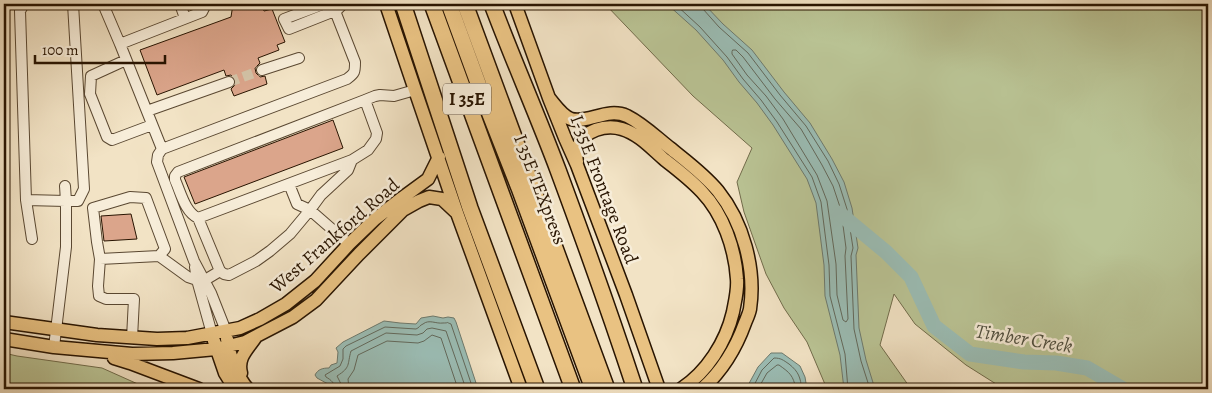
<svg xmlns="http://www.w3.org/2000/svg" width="1212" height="393" font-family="Alegreya,serif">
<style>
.green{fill:#bac495;stroke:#716c4b}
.water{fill:#9bbeb6;stroke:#6d7a6e}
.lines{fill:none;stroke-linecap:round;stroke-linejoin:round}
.shore{stroke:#62695c;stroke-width:1}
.river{stroke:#9bbeb6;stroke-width:15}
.building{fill:#dba58b;stroke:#281401}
.minor-tunnel{stroke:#d4c4a8;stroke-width:10;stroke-dasharray:10 5;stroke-linecap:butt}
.minor-casing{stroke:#5a4832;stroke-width:12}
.major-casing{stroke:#281401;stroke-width:15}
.highway-casing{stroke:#281401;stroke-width:18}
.minor{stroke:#f7edd9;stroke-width:10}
.major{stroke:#e9c282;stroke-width:12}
.highway{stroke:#e9c282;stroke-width:15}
.labels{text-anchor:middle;stroke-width:5;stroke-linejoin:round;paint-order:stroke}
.shield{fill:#f7edd9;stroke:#665542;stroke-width:1}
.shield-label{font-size:18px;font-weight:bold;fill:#281401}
.street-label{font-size:19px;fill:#281401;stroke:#f7edd9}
.water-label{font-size:20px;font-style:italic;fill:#505040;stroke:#f7edd9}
</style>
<rect width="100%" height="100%" fill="#f2e3c5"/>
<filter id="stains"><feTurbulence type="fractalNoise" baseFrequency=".004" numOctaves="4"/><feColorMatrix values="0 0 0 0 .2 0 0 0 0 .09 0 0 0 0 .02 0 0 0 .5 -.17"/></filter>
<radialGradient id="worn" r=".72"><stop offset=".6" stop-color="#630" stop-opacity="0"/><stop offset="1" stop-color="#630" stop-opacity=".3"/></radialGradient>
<path class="green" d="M605,4H1208V389H1004L966,365L915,324L894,294L880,345L911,389H827L807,342L784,308L766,274L744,212L737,182L752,148L693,96Z
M4,353L17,356L102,368L149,389H4Z"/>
<path class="water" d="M667,4H704L723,24L752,50L784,92L810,123L832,159L844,182L852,208L858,248L856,255L859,328L866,360L875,389H844L840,355L825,296L824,265L816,203L807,179L773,125L757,103L739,82L723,60L696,30Z
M433,316L443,318L448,317L454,318L456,322L478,389H331L328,384L317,378L315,375C318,369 323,368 329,368L331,365L337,363L338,352L336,348L343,342L384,321L400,323L416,324L421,318Z
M771,353H782L800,366L805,377L807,389H746L758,367Z"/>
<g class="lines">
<path class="shore" d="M675,4L700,27L727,57L743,79L761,100L777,122L812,177L821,202L829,265L830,296L845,354L848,389
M701,4L703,9L719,27L748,53L780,95L806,126L828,161L839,184L847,209L853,248L851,256L854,329L861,361L870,389
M733,50H736L743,57L775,99L801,129L822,165L833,186L841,210L846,248L845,256L848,319L846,322L843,320L837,295L836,264L827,201L817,175L783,119L766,96L747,75L732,54V52Z
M335,389C335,383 331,380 326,377L325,375L340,366L343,359V349L346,346L385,327L416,329C419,328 420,325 423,324C429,319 436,324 443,323C452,323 443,321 451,324L473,389
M341,389V384L337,376C351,367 347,365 351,351L386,333L417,335L423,333L427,329L432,328L446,331L466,389
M349,389L348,379L354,370L358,355L387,341L418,343L424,341L432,335L441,338L458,389
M752,389L762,370L774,358C781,358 783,360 789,364C799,372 800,377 802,389
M758,389L767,373L777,365H779C790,373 793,375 796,389"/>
<path class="river" d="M839,213L886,252L911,277L934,326L970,354L1024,362L1056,363L1087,368L1123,389"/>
</g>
<path class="building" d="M233,4H249L255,9L262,6L264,11L272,9L285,42L277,45L279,50L258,58L260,63L255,68L256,73L260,77L265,76L267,84L234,96L231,89L236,84L235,79L231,75L226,76L224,70L157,95L140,50L231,17Z
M333,120L343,148L195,204L184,177Z
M131,214L137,239L104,241L101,216Z"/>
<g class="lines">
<path class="minor-tunnel" d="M229,82L262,70"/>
<g class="minor-casing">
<path id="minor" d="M24,4L20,11L26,200L32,239
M103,4L120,44L202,12L206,4
M180,4L185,18
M324,4L284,19L289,29L337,10L343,4
M120,44L162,149
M126,60L91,76L90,94L107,137L112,140L152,125
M262,70L299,58
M147,111L229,82
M289,184L297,204L310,210L321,195L348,170L352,160L368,150L376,139L377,133L365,100L375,96L380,95L394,96L415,90
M26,200L66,201L65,186
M198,218L352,160
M159,256L188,277L197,280
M100,259L97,242L93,208L130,197L146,198L165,249L159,256L100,259L98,286L99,296L106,299H134L132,338
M195,267L197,280L212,334
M220,271L198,218C185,212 181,193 175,180V176L178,172L365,100
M205,280L220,271L224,274L229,275L256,261L270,251L290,234L310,210L349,244
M226,331L211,293L194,261L157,162L158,155L162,149L347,79C355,73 355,72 355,62L335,11
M54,347L66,247V201H78L84,189L73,4"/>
</g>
<g class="major-casing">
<path id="major" d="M386,4L415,90L457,213L521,389
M515,4L549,98L565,138L577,165L626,295L659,389
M549,98C555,105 562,116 571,119C588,124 607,107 627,116C643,124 656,137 670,148C686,161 704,174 718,191C743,222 756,269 750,309C749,314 747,318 745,323C736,348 721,372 702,389
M577,162C576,157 576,152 578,147C584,130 606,124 622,129C639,134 652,149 665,160C678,170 691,180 702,192C723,214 735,248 737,279C738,290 735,301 733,312C726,342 707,372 681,389
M4,322L97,335L157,339L187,338L240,328L260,319L286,304L315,281L349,244L375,219L402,198L428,179L439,157
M4,339L54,347L132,354L173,353L216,349L245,342L293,317L316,300L359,254L403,210L419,201L429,197L442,199L457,213
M227,339C229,354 238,379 248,389
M214,341L225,373L235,389
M114,358L130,363L199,389
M241,373C237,358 247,350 255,338"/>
</g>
<g class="highway-casing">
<path id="highway" d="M403,4L470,208L537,389
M432,4L573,389
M449,4L482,94L519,188L593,389
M465,4L607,389
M492,4C513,60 537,114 558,170C585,243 611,316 635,389"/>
</g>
<use href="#minor" class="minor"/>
<use href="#major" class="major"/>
<use href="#highway" class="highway"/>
</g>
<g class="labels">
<rect class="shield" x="443" y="83.5" width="48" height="31" rx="4"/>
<g class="shield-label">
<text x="467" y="105">I 35E</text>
</g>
<g class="street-label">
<text transform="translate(541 189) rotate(69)" y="7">I 35E TEXpress</text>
<text transform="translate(605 189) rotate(69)" y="7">I-35E Frontage Road</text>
<text transform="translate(334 235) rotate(-41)" y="7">West Frankford Road</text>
</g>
<g class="water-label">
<text transform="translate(1024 338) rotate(9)" y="7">Timber Creek</text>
</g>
</g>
<rect width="1212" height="393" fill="none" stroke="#f2e3c5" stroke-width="20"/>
<rect x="5" y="5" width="1202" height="383" fill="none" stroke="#281401" stroke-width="2.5"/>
<rect x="10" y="10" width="1192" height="373" fill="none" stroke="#281401"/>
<path d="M35 55v8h130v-8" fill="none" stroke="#281401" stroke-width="2.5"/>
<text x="42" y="55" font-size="15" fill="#281401" stroke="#f7edd9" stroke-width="4" paint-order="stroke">100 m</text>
<rect width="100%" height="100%" filter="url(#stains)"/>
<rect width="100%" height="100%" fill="url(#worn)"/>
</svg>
